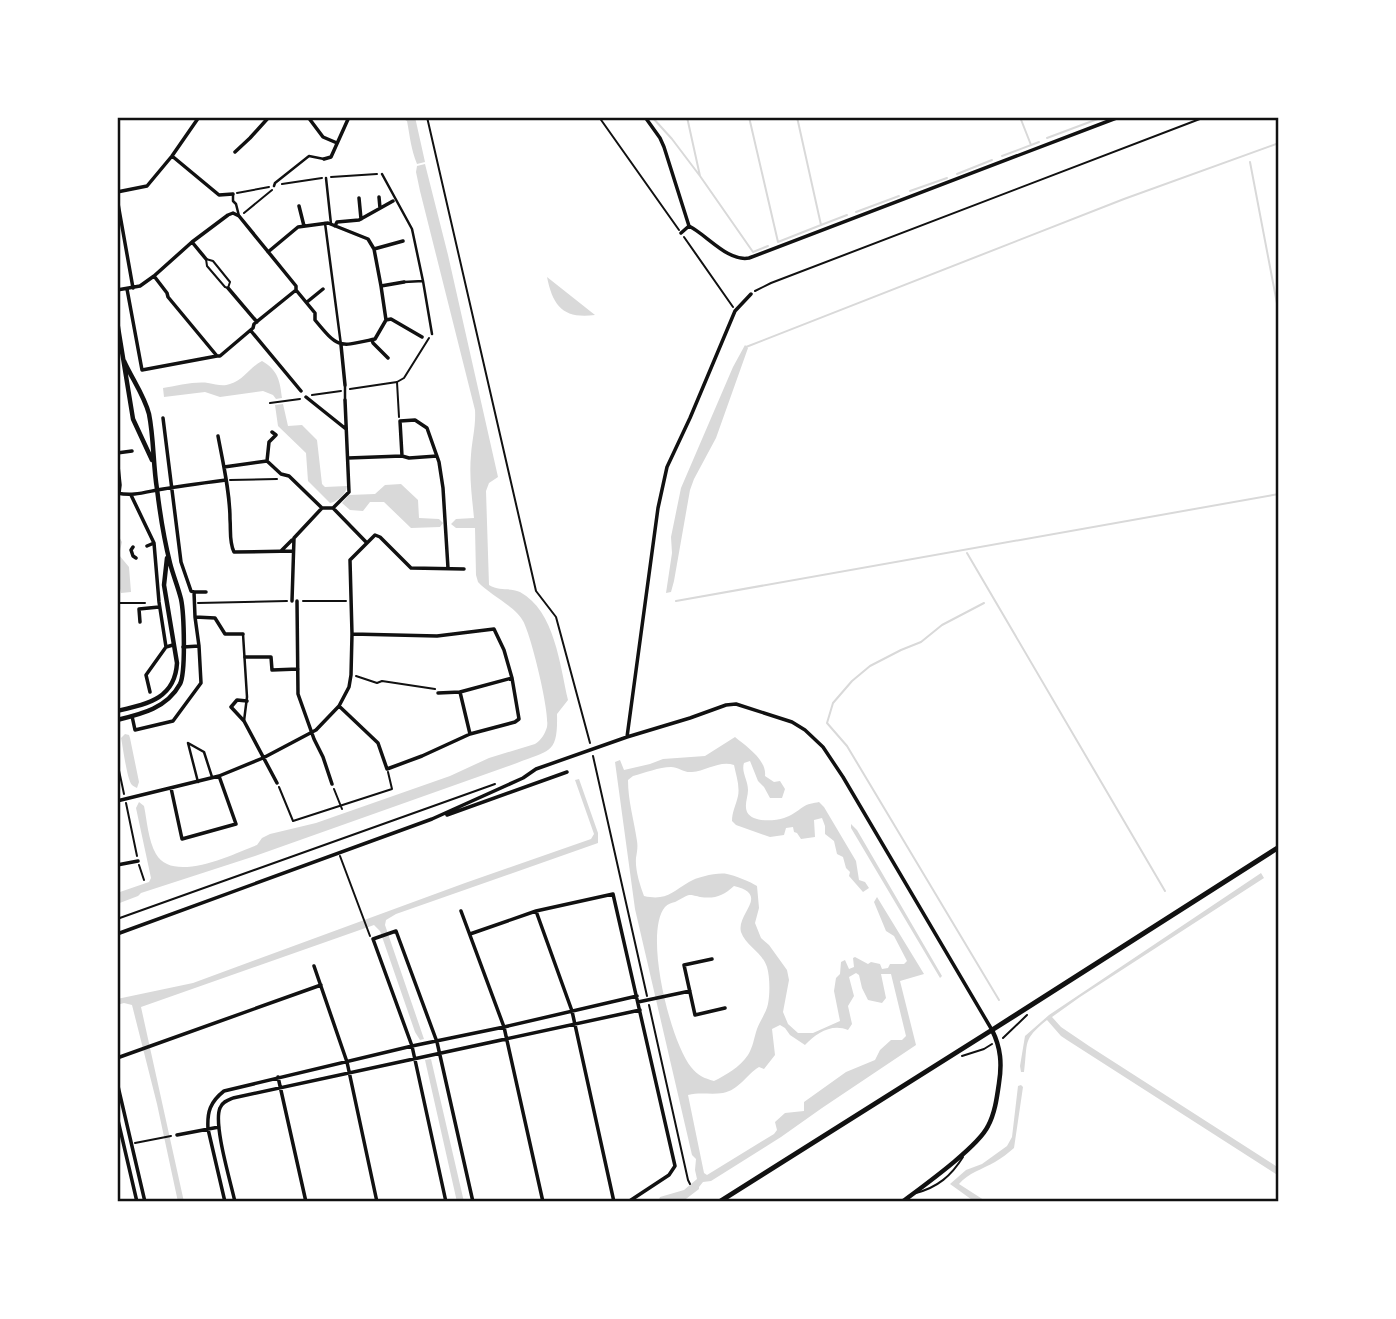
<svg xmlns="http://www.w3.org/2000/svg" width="1396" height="1319" font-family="Quicksand,sans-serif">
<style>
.water{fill:#d9d9d9;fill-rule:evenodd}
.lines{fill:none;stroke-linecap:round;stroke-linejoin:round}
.stream{stroke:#d9d9d9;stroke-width:2}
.path{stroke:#111;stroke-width:2}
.service{stroke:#111;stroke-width:2}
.pedestrian{stroke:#111;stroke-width:2.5}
.minor{stroke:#111;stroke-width:3.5}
.tertiary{stroke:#111;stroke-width:4.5}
.secondary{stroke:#111;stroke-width:5}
.neatline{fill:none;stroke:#111;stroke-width:2.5}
</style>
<rect width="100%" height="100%" fill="#fff"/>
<path class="water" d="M400,117H415L425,162L417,164C411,149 410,137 407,121Z
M425,164L448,255L498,477L489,483L486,491L489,585C500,592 510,587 520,592C555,611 560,666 568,700L557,714C558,754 550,750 517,763L255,856L141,893L138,896L117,904V893L149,882L151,878L136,808L139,802L144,806C147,820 148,840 156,854C173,884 233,854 257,845L262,838L270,834L316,823L450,776L489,758L535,744C541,740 545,734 547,727C550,712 531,635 523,621C516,607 490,595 478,582L476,575L475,528H456L451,524L456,519L474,518C472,497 469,476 471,455C472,440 476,426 475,410L420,191L416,172L417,166Z
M547,277L595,315C564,319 553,307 547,277Z
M745,345L748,348L716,438L694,479L690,490L674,581L671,592L666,593L672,553L671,537L681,488L733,367Z
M262,361C278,370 280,381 282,398L276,399L273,395L263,391L220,397L205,392L164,397L163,388C176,386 196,381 208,383C216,384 222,387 230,384C244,380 250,367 262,361Z
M283,404L288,426L302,425L317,440L322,484L325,487L347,486C347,493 337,502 330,503L308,481L306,453L278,426L275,405Z
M401,484L418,500L419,518L439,519L443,523L440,527L411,528L384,502H370L363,511L350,510L342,503L349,495L375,494L385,485Z
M117,533L122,542L119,555L129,567L131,592L121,593L117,575Z
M125,734L129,735L130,738L139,782L137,788C135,787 133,786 132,785C127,780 123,747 121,738Z
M735,737C746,746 767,760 765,776L774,782L780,781L785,789L782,798H770L764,787L758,781L750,761L744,763C741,772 748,780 748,790C748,797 744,805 747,812C753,823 774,821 784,818C791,816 797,811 803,807C807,804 814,803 819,802L824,807L856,861L859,880L865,882L869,888L863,892L849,876L850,872L846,868L843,857L837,854L834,841L825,834V826L822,818L814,820L815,837L801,839L797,833L794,832L793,827L786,828L784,835L770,837L736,825L732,821C732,812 736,805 738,796C740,786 736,775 734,765C720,760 706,771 692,772C684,773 678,767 671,767C659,767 645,773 633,776L628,780C628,801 634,820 637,841C638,847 637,852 636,858C635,870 640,885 644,896C666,901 672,892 689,882C697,877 718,872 727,874C734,875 751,882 757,886L759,908L755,923L761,938L769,945L787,970L789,980L783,1012L788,1024L798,1033H813L840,1021L834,991L836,978L840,974L841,962L845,960L849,969L854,967L853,958L855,957L868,964L871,962L880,964L882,969L888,968L890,964H904L907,961L894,936L886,931L874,902L877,897L924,974L900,981L916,1045L822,1108L781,1137L711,1181L703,1182L699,1187V1189L682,1202H658L660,1197L684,1190L697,1179L695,1170L696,1159L692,1155L635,909L615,762L620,760L624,770L650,764L663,759L705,756ZM734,886C771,895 736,913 741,932C746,946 762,952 767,967C770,977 770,994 768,1004C766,1013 760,1021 757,1029C754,1038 753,1047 748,1055C740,1067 726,1075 714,1081C704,1078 698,1076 691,1067C671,1043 643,933 665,907C668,904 671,903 675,902C679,900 685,896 689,895C691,895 698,896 700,897C715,899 723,896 734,886ZM856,973L859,975L862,988L868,1000L882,1003L886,998L881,974H891L906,1036L902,1040H891L880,1050L875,1060L846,1072L804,1102V1111L785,1113L775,1122L777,1130L774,1134L707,1175L704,1173L688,1095C700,1092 711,1095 723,1093C739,1090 746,1075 759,1067L764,1069L775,1055L772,1029L780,1025L785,1028L790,1035L805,1045C816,1033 832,1023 848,1030L852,1024L848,1006L854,996L849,977Z
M579,779L598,833V843L396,914L386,920L385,925L424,1039L420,1040L415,1032L380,931L374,925L141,1007L184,1202H178L157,1104L132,1005L124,1003L117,1005V999L193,983L465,883L591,839L594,834L575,780Z
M851,824L857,830L942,976L940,978L851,828Z
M1261,873L1264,878L1080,997L1052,1017L1061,1027L1089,1046L1279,1168V1176L1067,1040L1061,1036L1047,1020C1022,1040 1028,1042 1024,1072H1021L1020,1066L1025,1036L1049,1015Z
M431,1059L464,1202H457L425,1060Z
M1021,1085L1023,1087L1014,1148C1008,1153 1002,1158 995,1162C983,1169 968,1173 959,1184L987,1202H975L950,1184L966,1170L982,1164L1007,1146L1012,1137L1018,1086Z"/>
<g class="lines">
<path class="stream" d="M652,117L672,139L700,176
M687,117L700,176L753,252L768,246
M749,117L778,242L821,225
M797,117L821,225L847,215
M1020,117L1031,145
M1047,138L1103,117
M1002,156L1039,142
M1250,162L1279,314
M957,174L992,160
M910,191L947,178
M856,212L899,196
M746,347L1124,199L1279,143
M967,553L1165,891
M676,601L1279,494
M984,603L942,625L921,642L901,650L870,666L852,681L833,703L827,723L847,746L999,1000"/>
<path class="path" d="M427,117L536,591L556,617L590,743
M599,117L679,230
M331,177L377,174
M282,184L322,178
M237,193L269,187
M244,213L272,190
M684,237L733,307
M206,259L213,261L230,282L228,288L225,287L207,266Z
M755,291L771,283L1205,117
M397,382L399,417
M350,389L397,382L404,378L429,338
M312,395L341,391
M270,403L300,399
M230,480L277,479
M303,601H346
M117,603H145
M198,603L287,601
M356,676L377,683L382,681L435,689
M593,756L647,996
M117,761L124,794
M279,787L293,821L392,789L388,772
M334,789L342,809
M126,803L137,856
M340,856L370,936
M139,865L144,880
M117,919L495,784
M649,1005L688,1180L690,1184
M1003,1038L1027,1015
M962,1056L984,1049L992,1044
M135,1143L171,1136"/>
<path class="service" d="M916,1193C938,1187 951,1176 963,1157"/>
<path class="pedestrian" d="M382,174L412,229L423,281L432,334
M326,178L331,224
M274,186L275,183L309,156L324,159
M233,194V201L236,204L239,216
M325,223L341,345
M404,282L423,281
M345,400V386
M243,634L247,697L244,721
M198,782L188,743L204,752L212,777"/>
<path class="minor" d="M308,117L323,137L337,143
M645,117L660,138L664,147L689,226
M117,119L119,117
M235,152L250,138L269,117
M172,156L219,195L233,194
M324,159L331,157L349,117
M117,192L147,186L172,156L199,117
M379,197L380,208
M117,198L133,288
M359,198L361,219
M299,206L304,226
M335,226L337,222L359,220L393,201
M689,226C707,235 728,262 749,258L1119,117
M681,233L689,226
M192,242L206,259
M374,249L403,241
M154,276L167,293L168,297L217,356H220L253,328L254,324L296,290
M381,286L404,282
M228,288L257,322
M127,289L142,370L217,356
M117,290L140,286L154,276L192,242L228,215L233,213L239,216L296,286V290L315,313V320C339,349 338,347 375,339L386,320L381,286L374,249L368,239L328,223L298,227L268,252
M307,302L323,289
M386,320L391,319L422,337
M251,331L301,391
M372,340L373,343L388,358
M341,345L345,385
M306,397L346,429
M163,418L181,562L191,591L194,592L195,617L199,646L183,647
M218,436C223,463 230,492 230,519C231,531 229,542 234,552L293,551
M117,453L132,451
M402,456L400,421L415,420L427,428L439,462L443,488L448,568
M117,457L120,485L119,493
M348,458L402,456L409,458L437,456
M267,461L269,442L276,435L272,432
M117,493C132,496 142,493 157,490C180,486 203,483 226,480
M131,495L154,543L159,602L166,647
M333,508L349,492L345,400
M367,543L375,535L380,537L411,568L464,569
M147,546L154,543
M133,547L131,550L133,556L136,558
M281,551L292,540
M194,592H206
M292,601L294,538L322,508
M297,601L298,694L314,739L323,757L332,784
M195,617L215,618L225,634H243
M140,622L139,609L159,607
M352,634L437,636L494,629L504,650L512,678
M245,657H271L272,670L298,669
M150,692L146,675L166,647L173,645
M438,693L460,692L470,734
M247,701L237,700L231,707L244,721L277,783
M339,706L378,743L387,769L422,756L470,734L515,722L519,719L512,678L460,692
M132,716L135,730L173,721L201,683L199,646
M627,737L658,508L667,467L690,418L735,311L751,294
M171,788L182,839L236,824L219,776
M117,801L219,776L263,758L316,730L339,706L349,687L351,675L352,634L350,560L367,543L333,508H322L289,476L281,474L267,461L224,467
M447,815L567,772
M117,865L138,861
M461,911L504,1027L543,1202
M536,911L572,1011L614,1202
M117,934L432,819L523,778L536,769L627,737L690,718L726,705L736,704L792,722L805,730L823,747L843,777L992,1030
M470,934L536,911L613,894L675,1166L669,1175L628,1202
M712,959L684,965L695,1015L725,1008
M314,966L347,1062L377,1202
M638,1002L690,991
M117,1058L321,985
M278,1077L306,1202
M117,1082L145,1202
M117,1116L137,1202
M177,1135L219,1127
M225,1202L208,1129C207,1112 210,1102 224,1091L412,1046L504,1027L637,996
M235,1202C231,1183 213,1124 220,1108C222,1102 228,1100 233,1098L640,1010
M446,1202L412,1046L373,939L396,931L437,1042L473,1202"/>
<path class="tertiary" d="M117,321L133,419L152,460
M117,711C147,704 175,699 177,663L164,585L167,558
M117,720C142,714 167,708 180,684C186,672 184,613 181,599C178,587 173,575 170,563C164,539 160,514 157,489C153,465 154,439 149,414C144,395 132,379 124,361
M902,1202C922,1187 978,1147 988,1126C995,1113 997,1097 999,1083C1002,1064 1001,1048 992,1030"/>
<path class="secondary" d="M719,1202L992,1030L1279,847"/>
</g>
<rect width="1396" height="1319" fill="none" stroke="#ffffff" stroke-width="238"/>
<rect x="119" y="119" width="1158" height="1081" class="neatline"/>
</svg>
